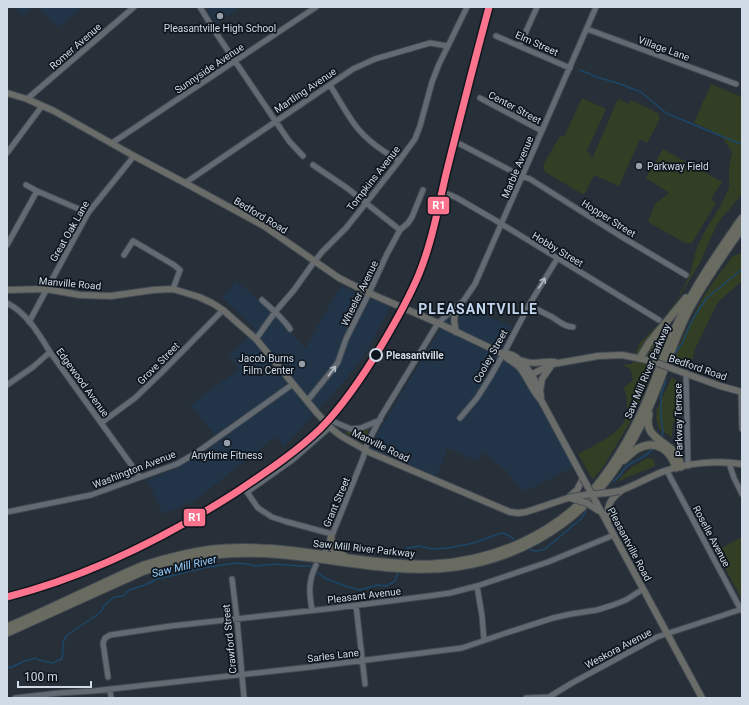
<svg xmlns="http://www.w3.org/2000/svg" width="749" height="705" font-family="Roboto,sans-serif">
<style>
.built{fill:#223448}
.green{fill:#333f24}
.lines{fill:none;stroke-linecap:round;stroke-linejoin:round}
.stream{stroke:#1c4768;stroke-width:1.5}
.minor-casing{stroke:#434b53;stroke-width:7}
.major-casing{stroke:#434b53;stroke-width:8}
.highway-casing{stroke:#434b53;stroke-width:9}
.minor{stroke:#636a71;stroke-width:5}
.major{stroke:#696c68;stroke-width:6}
.highway{stroke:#6a6b60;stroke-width:7}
.major-bridge-casing{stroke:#434b53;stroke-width:8;stroke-linecap:butt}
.major-bridge{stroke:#696c68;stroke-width:6}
.rail-1-casing{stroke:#0f161e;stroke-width:10}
.rail-1{stroke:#fc738d;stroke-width:7}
.oneway{stroke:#b0b9c4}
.poi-dot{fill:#969faa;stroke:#0f161e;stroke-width:1.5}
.stop-dot{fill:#0f161e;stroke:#d1dbe7;stroke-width:2}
.labels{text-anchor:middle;stroke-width:3.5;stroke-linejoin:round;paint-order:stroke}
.poi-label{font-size:10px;fill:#d1dbe7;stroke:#0f161e}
.street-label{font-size:10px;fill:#d1dbe7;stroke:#0f161e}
.stop-label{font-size:10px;font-weight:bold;fill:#d1dbe7;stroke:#0f161e;text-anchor:start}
.water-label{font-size:11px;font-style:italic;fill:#96ccfb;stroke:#0f161e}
.district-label{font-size:14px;font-weight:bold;letter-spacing:1px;fill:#c1d4eb;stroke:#0f161e}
.line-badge{stroke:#0f161e;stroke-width:1.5}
.badge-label{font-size:11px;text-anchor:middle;font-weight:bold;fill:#fff}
</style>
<rect width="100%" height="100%" fill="#272f38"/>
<path class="built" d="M14,7H34L22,15Z
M38,7H83L58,27Z
M205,7H241L216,24Z
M236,281L276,315L305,348L341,286L390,307L371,344L357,365L343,383L284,447L276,436L196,500L163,514L147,480L175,469L218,439L190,405L239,369L228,356L256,329L222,298Z
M465,306L512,327L503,346V347L498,356L515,368L521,374L528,385L573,467L524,492L513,480L508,472L482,451L478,461L447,448L437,476L372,449L370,447V445L446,320Z"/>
<path class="green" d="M711,84L742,97V194L717,224L700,263L667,317L668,328L657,351L641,400L629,424L605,464L593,479L590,475L578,454C593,446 627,431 627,412C628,404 626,395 624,387L633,380L631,370L623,365L632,364L639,344L663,319L676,301L689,277L697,247L705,231L722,203L729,188V169L732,152L723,138L708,129L694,123Z
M582,98L606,109L587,151L590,154L592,159L618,99L629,104L631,100L658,113L660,119L647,143L640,139L619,186L594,175L584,195L545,172L543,165L560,136L564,137Z
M663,149L722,182L711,199L716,203L692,243H685L648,222L655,204L669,193L646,178Z
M742,253V281L718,302L695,349L690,368L672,360L688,326L704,296L719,274L733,256Z
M672,377L676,380L678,412L673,423L672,437L659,429L656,418L657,409Z
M369,428V430C368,433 366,437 363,439C357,441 348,435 344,431C354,432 359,435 369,428Z
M647,458L653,459L655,463V466L616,482L631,468Z
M742,537V600L716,551Z"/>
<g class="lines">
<path class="stream" d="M580,70L597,77L620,84L641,92L666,113L738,143H742
M674,355L683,342L691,322L706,299L742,269
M661,437L663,432L661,416V395L666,380
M614,481C616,479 619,477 621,474C623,471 624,468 627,466C635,460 646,458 652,449
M529,549C535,552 538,551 545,549L582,518L586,511
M400,558L402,551L409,548L419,546L432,549L448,548L474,543L498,534L504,533L514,539
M317,572L323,577L327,579L348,587L360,590L377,585L386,586L395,581L398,573
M7,665L10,668L22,662L36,658L39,660L52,663L62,659L63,650V643L66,636L101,612L104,606L114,597L123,596L129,590L145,585L157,579L203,568L222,565L237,563L247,564L255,566L276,564L299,566H311"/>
<g class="minor-casing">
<path id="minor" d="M200,7L214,30L289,141L303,156
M587,29L736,84
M496,36L570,68
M520,45L537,7
M330,85C338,98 346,113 355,125C367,141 383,151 399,161
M480,98L542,131
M27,99L134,7
M112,143L316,7
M460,144L519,175L530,179L622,237L686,275
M7,153L42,106
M313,165L347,188L400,230
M185,183L353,69L375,59L430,43L448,46
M26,185L37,191L88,213
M448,194L457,198L495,220L659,320
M7,245L37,191
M124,255L133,241L174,265L180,270L173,289
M262,300C271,308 284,319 290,329
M7,303C27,313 39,334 50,352L140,477
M529,305C536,309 544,313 552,317C559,321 564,327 573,327
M29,322L88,213L134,156
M256,339L275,312L294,290L314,262L322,252L346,228L366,203L399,161L415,139L420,126L432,82L439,64L448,46L467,7
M686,373L688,466
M7,385L33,367L50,352
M741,392L742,429
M307,401L334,368L338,362L346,339L369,293L387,254L400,230L408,223L412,217L423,190
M460,418L477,398L489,379L505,351L529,305L557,259
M323,420L332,421L351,429L361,428L380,420
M101,423L135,398L161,373L223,310
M330,427L291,461L247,492L258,508L272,517L284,521L332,534
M729,463L734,478L742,494
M667,471L741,610
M7,512L91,495L177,464L196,453L293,384
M322,557L331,538L363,458L367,444L382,415L438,323L464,300L475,284L596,7
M232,579L237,619L244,698
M477,586L482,616L484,640
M356,605L365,684
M312,610C309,592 308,582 316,565
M108,677L103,643L105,638L110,635L171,626L335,608L429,596L450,593L477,586L548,562L614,535
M110,689L111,698
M15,698L59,693L93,691L311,667L462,648L506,633L553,618L571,614L597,610L613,605L626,600L643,589
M526,698L549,697L572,683L657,637L742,609"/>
</g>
<g class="major-casing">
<path id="major" d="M7,93L27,99L54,111L134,156L185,183L264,226L339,278L369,293L438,323L503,354C507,360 515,362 520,368C528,378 532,391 541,400L583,478L577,490L568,498L526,512L518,513L510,512L369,452L341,436L332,429L317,413L256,339L223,310L212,303L199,297L173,289L153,290L111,296L80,295L46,289L7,290
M456,332C454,323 453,316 457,307
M503,354C519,350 535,379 540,391C541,394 541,397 541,400
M523,361C534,366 544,360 555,362
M676,370L720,386L742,392
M526,377L553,364L598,356L622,355L652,361
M540,391L542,379L551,366
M619,491C634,486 647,478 662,472C686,463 716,460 742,464
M602,513L702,698
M608,522C606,506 610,499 622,490"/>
</g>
<g class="highway-casing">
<path id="highway" d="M640,358L649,343L686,298
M649,414C644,437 661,438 674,452C678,456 680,461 681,467
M624,460C629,456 633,451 639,448C657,439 671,451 676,468
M331,538C330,549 336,552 344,556
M7,627C36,615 64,601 93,588C110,580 127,572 144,565C166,558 189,552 213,549C258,544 303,552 348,558C376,562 404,565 432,564C494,561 553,535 594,489C619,459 638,423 652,387C661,365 668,343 678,322C695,285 719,251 742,218
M7,633L144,571C167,564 189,557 213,555C273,548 333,563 392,568C414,570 435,570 456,567C513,559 567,530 603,485C619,466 632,443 643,421C660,386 670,349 687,314C702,284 723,256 742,228"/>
</g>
<use href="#minor" class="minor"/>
<use href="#major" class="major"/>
<use href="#highway" class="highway"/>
<g class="major-bridge-casing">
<path id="major-bridge" d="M652,361L676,370
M583,478L602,513
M568,498C585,493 602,495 619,491
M570,498L587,503L599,511"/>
</g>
<use href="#major-bridge" class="major-bridge"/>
<g class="rail-1-casing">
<path id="rail-1" d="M7,597C89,576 167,537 238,491C266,472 295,453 320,429C345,404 365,373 383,343C396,321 409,298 419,274C432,242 438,208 446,174C460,118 474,63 489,7"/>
</g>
<use href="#rail-1" class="rail-1"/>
</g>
<defs><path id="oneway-shaft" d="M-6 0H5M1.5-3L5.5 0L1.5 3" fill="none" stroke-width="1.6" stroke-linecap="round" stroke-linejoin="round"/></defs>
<g class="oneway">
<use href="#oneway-shaft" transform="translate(542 283) rotate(-58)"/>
<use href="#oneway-shaft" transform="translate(332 371) rotate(-53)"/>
</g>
<g class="poi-dot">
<circle cx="220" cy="16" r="4"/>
<circle cx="639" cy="166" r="4"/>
<circle cx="302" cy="364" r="4"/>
<circle cx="227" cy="443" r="4"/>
</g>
<circle class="stop-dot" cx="376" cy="355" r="6"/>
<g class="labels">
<g class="poi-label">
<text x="220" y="32">Pleasantville High School</text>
<text x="647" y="170" text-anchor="start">Parkway Field</text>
<text x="294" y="362" text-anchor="end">Jacob Burns<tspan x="294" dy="12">Film Center</tspan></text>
<text x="227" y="459">Anytime Fitness</text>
</g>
<g class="street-label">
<text transform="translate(537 43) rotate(24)" y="4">Elm Street</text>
<text transform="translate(75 46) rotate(-41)" y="4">Romer Avenue</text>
<text transform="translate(664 48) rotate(20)" y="4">Village Lane</text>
<text transform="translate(209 68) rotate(-34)" y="4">Sunnyside Avenue</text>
<text transform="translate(305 90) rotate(-34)" y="4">Martling Avenue</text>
<text transform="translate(515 107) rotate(28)" y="4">Center Street</text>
<text transform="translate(517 167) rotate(-67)" y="4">Marble Avenue</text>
<text transform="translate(373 178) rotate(-52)" y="4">Tompkins Avenue</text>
<text transform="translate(261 215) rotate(31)" y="4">Bedford Road</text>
<text transform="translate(609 218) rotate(32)" y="4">Hopper Street</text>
<text transform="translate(69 231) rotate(-60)" y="4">Great Oak Lane</text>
<text transform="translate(558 249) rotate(31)" y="4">Hobby Street</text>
<text transform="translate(70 283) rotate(5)" y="4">Manville Road</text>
<text transform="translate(359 293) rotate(-64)" y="4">Wheeler Avenue</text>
<text transform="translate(490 356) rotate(-61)" y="4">Cooley Street</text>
<text transform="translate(158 363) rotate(-45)" y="4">Grove Street</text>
<text transform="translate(698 367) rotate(19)" y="4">Bedford Road</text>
<text transform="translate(647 371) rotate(-67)" y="4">Saw Mill River Parkway</text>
<text transform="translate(83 382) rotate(54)" y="4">Edgewood Avenue</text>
<text transform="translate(678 420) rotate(-91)" y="4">Parkway Terrace</text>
<text transform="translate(381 445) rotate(26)" y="4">Manville Road</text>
<text transform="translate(134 469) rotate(-21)" y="4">Washington Avenue</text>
<text transform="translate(336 502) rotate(-67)" y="4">Grant Street</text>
<text transform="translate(712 536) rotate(62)" y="4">Roselle Avenue</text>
<text transform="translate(630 544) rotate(62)" y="4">Pleasantville Road</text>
<text transform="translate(364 548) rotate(6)" y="4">Saw Mill River Parkway</text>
<text transform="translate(364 595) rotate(-7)" y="4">Pleasant Avenue</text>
<text transform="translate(229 639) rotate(-96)" y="4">Crawford Street</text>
<text transform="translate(618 648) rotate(-28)" y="4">Weskora Avenue</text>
<text transform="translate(333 655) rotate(-7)" y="4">Sarles Lane</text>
</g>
<g class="stop-label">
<text x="386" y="359">Pleasantville</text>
</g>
<g class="water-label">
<text transform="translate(184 566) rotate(-13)" y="4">Saw Mill River</text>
</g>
<g class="district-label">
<text x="478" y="314">PLEASANTVILLE</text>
</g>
</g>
<g class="line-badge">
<rect x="427" y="196" width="23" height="19" rx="4" fill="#fc738d"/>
<rect x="183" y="508" width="23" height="19" rx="4" fill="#fc738d"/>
</g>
<g class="badge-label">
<text x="439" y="209">R1</text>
<text x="195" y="521">R1</text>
</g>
<rect width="749" height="705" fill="none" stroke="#d1dbe7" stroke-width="16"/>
<path d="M18 681v6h73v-6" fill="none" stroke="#d1dbe7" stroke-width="2"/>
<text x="24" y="681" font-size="12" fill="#d1dbe7" stroke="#0f161e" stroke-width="3" paint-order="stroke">100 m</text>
</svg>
